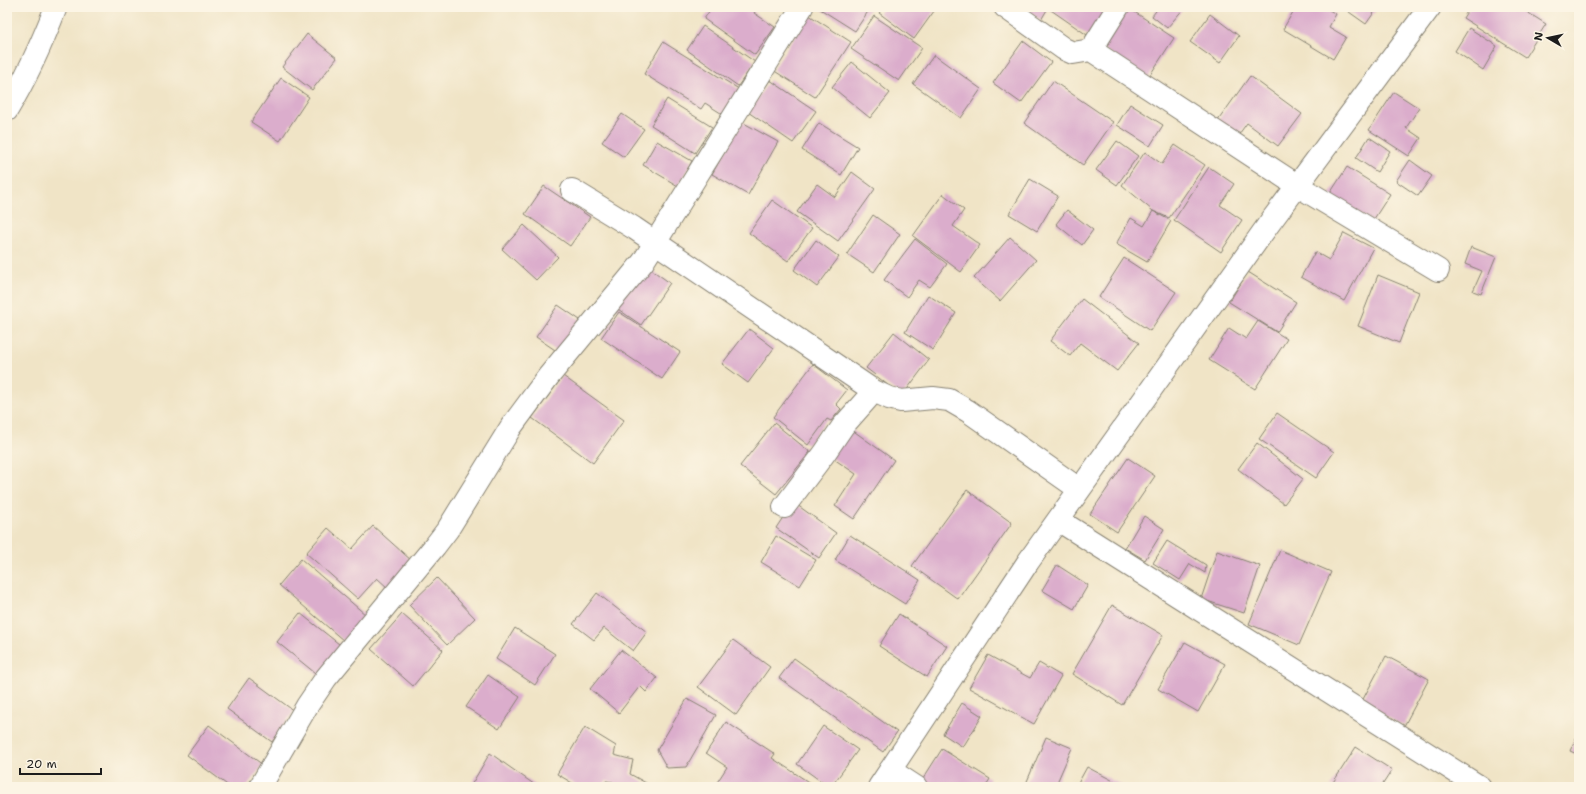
<svg xmlns="http://www.w3.org/2000/svg" width="1586" height="794" font-family="'Shantell Sans',sans-serif">
<style>
.building{fill:#dbadcc}
.lines{fill:none;stroke-linecap:round;stroke-linejoin:round}
.street-casing{stroke:#868071;stroke-width:24}
.street{stroke:#fff;stroke-width:22}
</style>
<rect width="100%" height="100%" fill="#fcf5e5"/>
<filter id="ink" filterUnits="userSpaceOnUse"><feTurbulence type="fractalNoise" baseFrequency=".025" numOctaves="2"/><feDisplacementMap in="SourceGraphic" scale="8" xChannelSelector="R" yChannelSelector="G"/><feConvolveMatrix kernelMatrix="1 2 1 2 8 2 1 2 1" color-interpolation-filters="sRGB"/></filter>
<filter id="wash" filterUnits="userSpaceOnUse"><feTurbulence type="fractalNoise" baseFrequency=".012" numOctaves="4" result="noise"/><feDisplacementMap in="SourceGraphic" scale="16" xChannelSelector="R" yChannelSelector="G"/><feGaussianBlur stdDeviation="0.9" result="paint"/><feColorMatrix in="noise" values="0 0 0 0 0 0 0 0 0 0 0 0 0 0 0 0 0 1.4 0 .05"/><feComposite in="paint" operator="in"/></filter>
<g filter="url(#wash)">
<rect width="100%" height="100%" fill="#f0e4c6"/>
<g id="blocks">
<path class="building" d="M712,7H758L754,13L775,27L755,55L704,19Z
M817,7H871L855,31Z
M884,7H937L914,39L879,13Z
M1021,7H1111L1090,37L1048,8L1041,20Z
M1127,7L1174,38L1148,78L1101,47Z
M1159,7H1185L1167,28L1152,16Z
M1296,7H1324L1336,14L1329,27L1346,37L1333,59L1283,29Z
M1342,7H1378L1366,24Z
M1470,7H1519L1546,24L1525,57L1463,18Z
M1210,14L1239,36L1220,63L1190,42Z
M809,15L851,42L815,97L773,70Z
M874,16L922,48L899,81L851,49Z
M703,26L755,62L738,86L687,50Z
M1469,28L1497,46L1483,70L1455,51Z
M307,34L337,58L312,90L282,67Z
M1023,41L1051,62L1021,103L993,83Z
M663,42L742,91L727,117L705,103L701,109L644,74Z
M934,55L981,89L961,118L913,84Z
M852,62L890,93L870,118L832,87Z
M1250,76L1302,114L1278,146L1247,123L1237,137L1217,122Z
M281,78L309,97L280,141L251,122Z
M770,80L816,111L793,143L748,112Z
M1053,81L1113,122L1083,165L1024,123Z
M1394,92L1419,108L1406,128L1421,138L1409,156L1369,130Z
M667,99L712,127L695,153L651,125Z
M1130,104L1163,125L1150,146L1117,125Z
M622,114L644,129L624,157L602,142Z
M742,122L778,142L748,195L712,174Z
M819,123L858,147L841,175L802,150Z
M1369,137L1390,151L1377,172L1356,158Z
M657,141L692,161L678,186L643,165Z
M1117,141L1138,156L1117,185L1096,170Z
M1175,145L1205,165L1169,218L1153,211L1122,185L1145,152L1162,164Z
M1410,160L1432,176L1418,196L1396,181Z
M1209,167L1234,184L1220,205L1242,220L1221,252L1174,220Z
M1347,167L1390,194L1372,222L1329,195Z
M852,172L875,189L838,241L797,212L817,184L835,197Z
M1030,179L1058,196L1037,231L1009,214Z
M544,186L590,217L570,246L525,214Z
M943,194L964,210L953,226L980,245L961,272L913,236Z
M772,200L812,228L788,261L749,233Z
M1067,210L1093,230L1082,245L1056,224Z
M1153,211L1171,221L1147,262L1116,244L1131,218L1144,226Z
M873,215L900,234L874,272L847,254Z
M524,225L558,257L536,280L502,249Z
M1344,233L1373,248L1344,301L1301,277L1315,252L1329,260Z
M1010,237L1036,260L1000,301L974,278Z
M915,239L947,264L930,287L919,280L907,297L884,280Z
M816,240L839,257L817,287L794,270Z
M1471,247L1496,257L1481,294L1473,291L1482,271L1465,264Z
M1124,258L1176,292L1150,331L1099,297Z
M645,265L670,283L641,325L615,307Z
M1248,272L1296,302L1277,332L1229,302Z
M1378,275L1419,292L1399,343L1358,326Z
M928,295L956,313L933,350L905,332Z
M1082,299L1139,343L1117,371L1080,343L1070,356L1050,341Z
M558,305L580,320L558,352L536,337Z
M619,312L680,352L662,379L601,338Z
M1258,321L1287,339L1255,389L1209,360L1229,328L1246,339Z
M749,329L774,348L748,383L722,364Z
M894,332L929,360L902,396L866,368Z
M813,364L847,390L836,404L841,409L831,421L827,419L808,445L773,417Z
M563,376L624,420L593,463L532,418Z
M1277,413L1334,452L1316,478L1259,439Z
M774,423L810,452L776,494L740,466Z
M848,427L894,460L854,519L835,506L856,474L828,455Z
M1257,443L1303,479L1284,504L1238,469Z
M1128,458L1155,476L1117,532L1090,514Z
M967,490L1012,523L958,599L912,566Z
M793,502L836,533L819,558L776,528Z
M1144,516L1164,529L1145,560L1125,548Z
M373,526L412,561L388,588L377,578L358,599L306,553L328,528L352,549Z
M850,535L920,580L905,604L835,560Z
M776,536L816,560L800,586L761,562Z
M1167,541L1206,565L1205,573L1190,564L1180,580L1153,563Z
M1280,550L1331,572L1299,645L1249,624Z
M1217,551L1260,566L1244,613L1201,599Z
M301,559L366,615L344,641L279,585Z
M1057,565L1088,585L1074,609L1042,590Z
M437,578L475,618L447,645L409,605Z
M597,593L647,632L633,651L604,628L594,640L573,624Z
M1112,605L1163,635L1122,705L1072,674Z
M300,613L344,648L320,677L277,642Z
M402,614L443,650L413,686L371,649Z
M899,614L947,646L927,677L879,646Z
M515,628L555,654L535,685L496,659Z
M733,640L770,667L736,715L698,687Z
M1185,642L1225,664L1198,712L1158,689Z
M621,650L657,678L646,692L640,686L619,713L590,689Z
M988,655L1030,678L1039,663L1061,676L1034,724L969,688Z
M1386,656L1429,679L1404,726L1361,703Z
M794,658L897,732L883,752L779,678Z
M488,675L520,697L499,729L466,707Z
M249,678L294,711L272,742L227,709Z
M687,699L716,715L686,767L667,768L657,750Z
M962,703L982,716L963,747L943,734Z
M726,722L775,754L772,758L816,787H714L727,767L706,753Z
M209,725L263,765L246,787H230L187,755Z
M823,726L858,750L831,787H829L797,764Z
M585,727L616,746L614,755L633,760L630,774L653,787H618L613,782L606,781L603,787H579L557,774Z
M1579,730V755L1570,751Z
M1046,737L1072,748L1055,787H1028L1025,786Z
M1356,747L1392,770L1381,787H1330Z
M942,749L990,779L985,787H929L921,782Z
M490,753L508,766L538,787H470Z
M1087,767L1125,787H1076Z"/>
</g>
</g>
<g filter="url(#ink)">
<use href="#blocks" fill-opacity="0" stroke="#868071" stroke-width="1"/>
<g class="lines">
<g class="street-casing">
<path id="street" d="M1005,7L1064,49L1073,53L1091,50L1118,7
M1091,50L1298,186L1438,270
M7,110C27,77 42,43 56,7
M572,190L634,228L874,391L889,398L901,401L933,398L949,400L968,411L1079,489
M784,507L824,454L843,426L874,391
M1058,520L1480,787
M890,770L916,787
M260,787L307,706L326,678L435,546L448,529L511,427L548,377L643,262L802,7
M879,787L1028,562L1271,221L1430,7"/>
</g>
<use href="#street" class="street"/>
</g>
</g>
<rect width="1586" height="794" fill="none" stroke="#fcf5e5" stroke-width="24"/>
<g transform="translate(1548 38) rotate(279)" stroke="#fcf5e5" stroke-width="3" paint-order="stroke">
<path d="M0-3L7 15L0 10L-7 15Z" fill="#1c1c1c"/>
<text y="-6" font-size="11" font-weight="bold" text-anchor="middle" fill="#1c1c1c">N</text>
</g>
<path d="M20 768v6h81v-6" fill="none" stroke="#1c1c1c" stroke-width="2"/>
<text x="26" y="768" font-size="12" fill="#1c1c1c" stroke="#fcf5e5" stroke-width="3" paint-order="stroke">20 m</text>
</svg>
